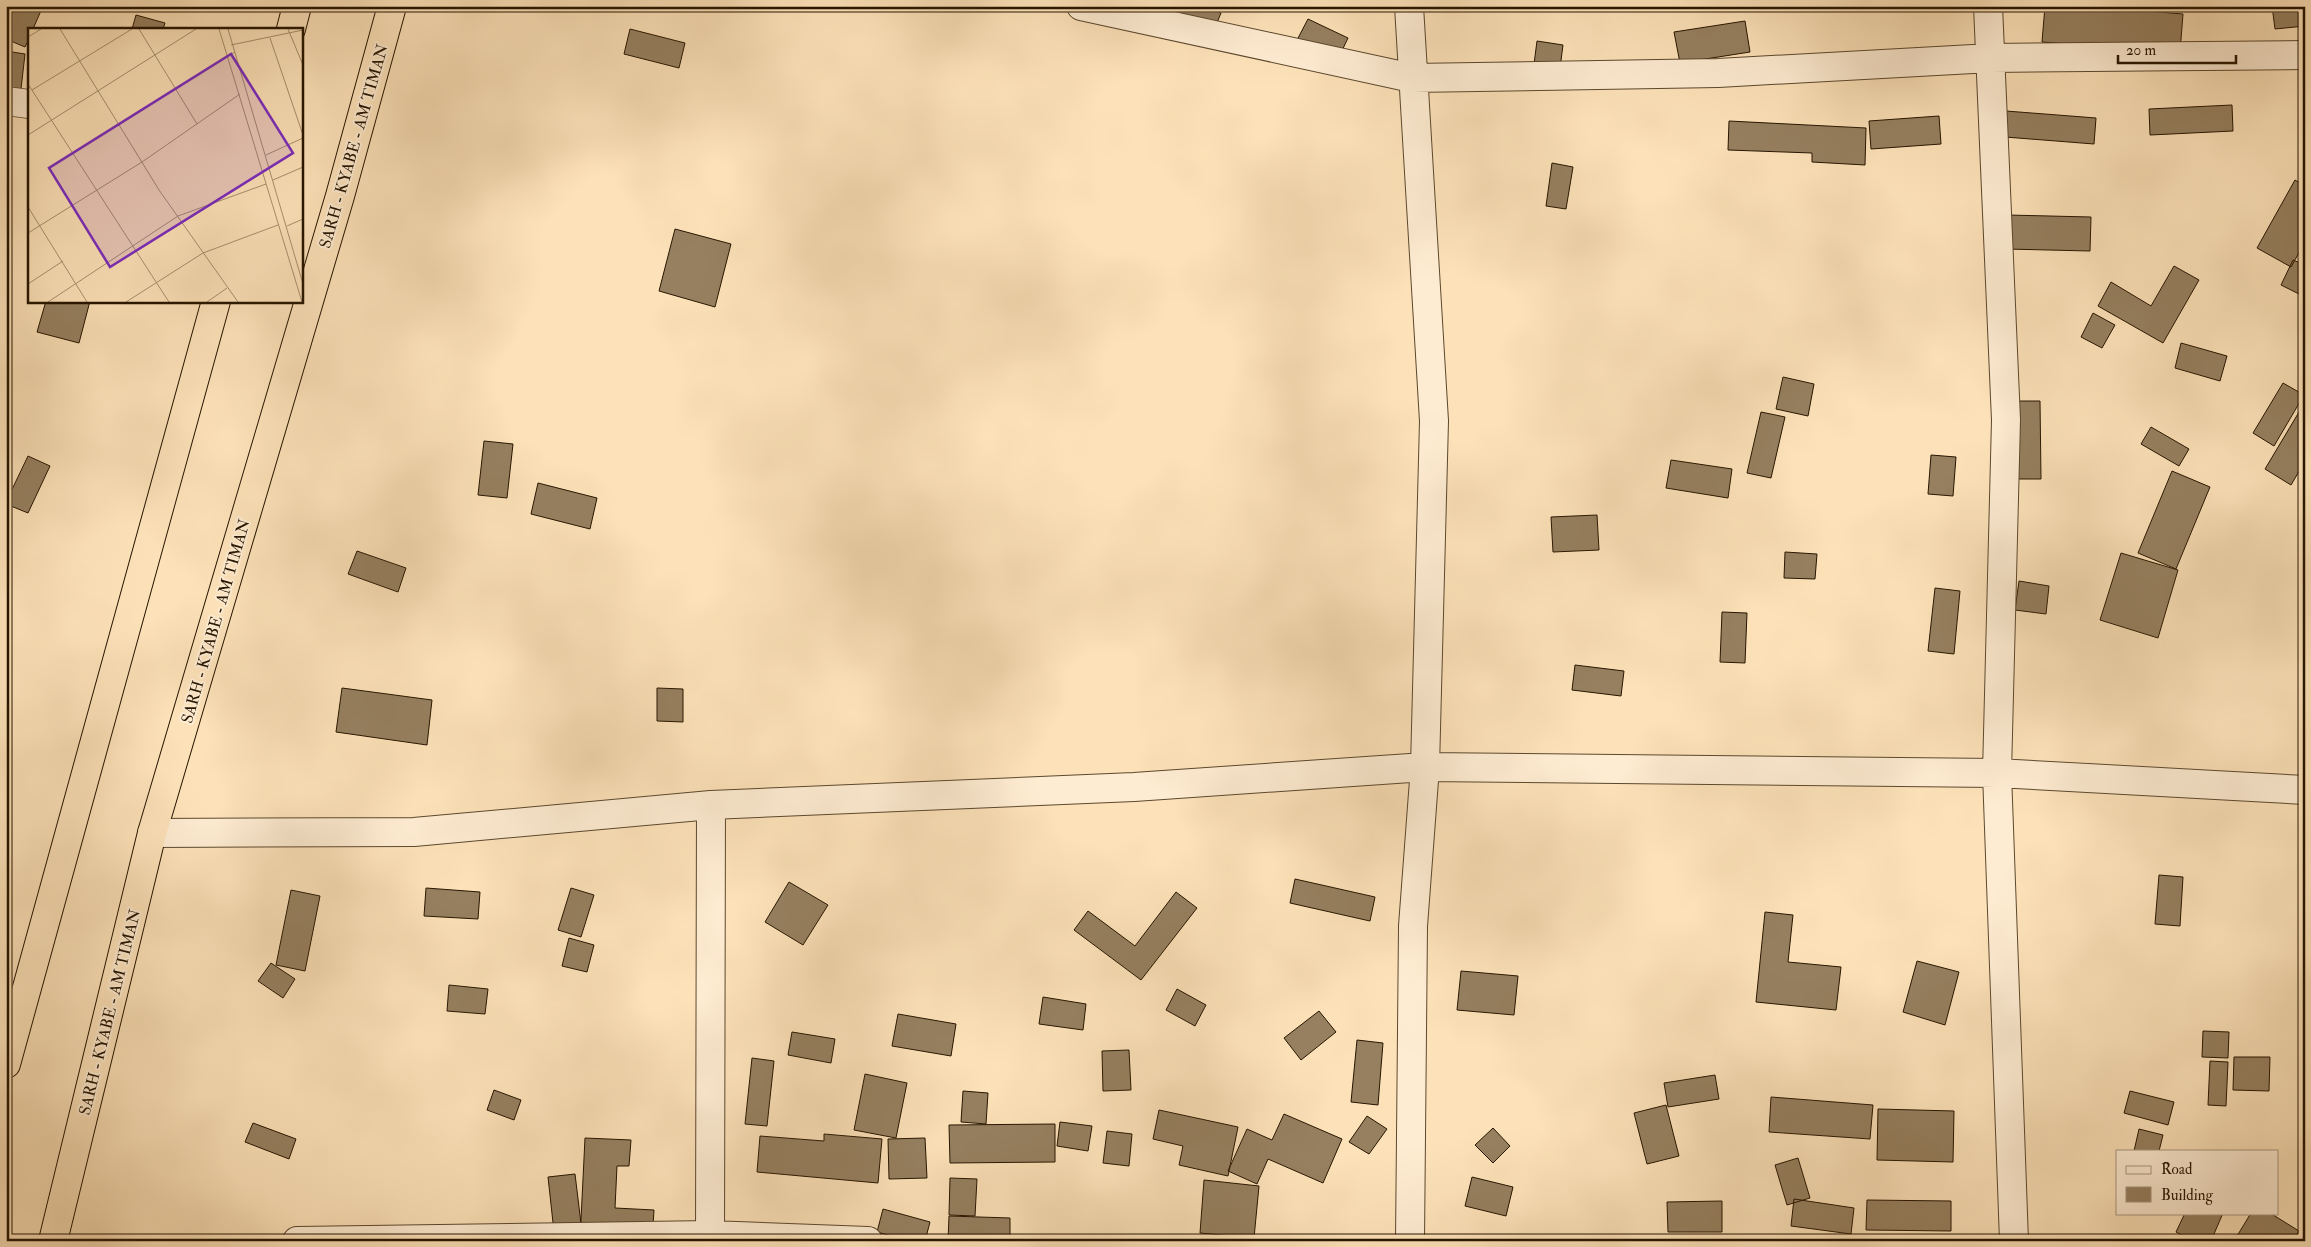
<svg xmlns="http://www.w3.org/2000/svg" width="2311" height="1247" font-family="'IM FELL Double Pica',serif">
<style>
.building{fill:#968060;stroke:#261500}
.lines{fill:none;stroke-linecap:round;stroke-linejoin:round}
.minor-casing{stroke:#5c482e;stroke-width:30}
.trunk-casing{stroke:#261500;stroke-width:30}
.minor{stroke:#feecd2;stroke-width:28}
.trunk{stroke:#fde2b9;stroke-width:28}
.labels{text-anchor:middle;stroke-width:4;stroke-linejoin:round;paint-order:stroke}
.street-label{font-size:16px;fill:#261500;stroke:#feecd2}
.inset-road{fill:none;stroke:#a7906f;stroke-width:1}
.view{fill:#7b2cbf;fill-opacity:0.15;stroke:#7b2cbf;stroke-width:2.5}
.inset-edge{fill:none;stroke:#261500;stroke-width:2.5}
</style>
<rect width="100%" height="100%" fill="#fde2b9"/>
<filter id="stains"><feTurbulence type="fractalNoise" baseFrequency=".004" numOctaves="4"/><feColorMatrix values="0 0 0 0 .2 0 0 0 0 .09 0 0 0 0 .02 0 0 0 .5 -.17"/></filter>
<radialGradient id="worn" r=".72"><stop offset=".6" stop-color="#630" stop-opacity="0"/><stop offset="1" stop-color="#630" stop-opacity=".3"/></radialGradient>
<path class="building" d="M11,6H43L33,29H29V39L25,47L6,39V18Z
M1156,6H1205L1221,13L1214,30Z
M2045,6H2087L2183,14L2180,52L2042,42Z
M2272,6H2304L2305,26L2275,29Z
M136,15L165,23L163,29H132Z
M1308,19L1348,38L1338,59L1297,40Z
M1745,21L1750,52L1680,63L1674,32Z
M630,29L685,43L679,68L624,54Z
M1537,41L1563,45L1560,68L1534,64Z
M6,51L25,54L21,89L6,87Z
M2232,105L2233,131L2150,135L2149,109Z
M2006,111L2096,118L2094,144L2005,137Z
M1939,116L1941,144L1871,149L1869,121Z
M1729,121L1866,128L1865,165L1812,162V153L1728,150Z
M1552,163L1573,167L1566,209L1546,206Z
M2295,180L2305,186V242L2291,267L2257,248Z
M2007,215L2091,217L2090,251L2006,249Z
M675,229L731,244L715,307L659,291Z
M2293,260L2305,265V297L2281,285Z
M2174,266L2199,280L2163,343L2098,306L2111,282L2151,306Z
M46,301H90L79,343L37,332Z
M2093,313L2115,325L2102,348L2081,337Z
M2181,343L2227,356L2220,381L2175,368Z
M1783,377L1814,384L1808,416L1776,409Z
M2283,383L2304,395L2274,446L2253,433Z
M2016,401H2040L2041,479H2016Z
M2305,402V461L2291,485L2265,469Z
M1761,412L1785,417L1771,478L1747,473Z
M2151,427L2189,449L2179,466L2141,444Z
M484,441L513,444L507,498L478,495Z
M1931,455L1956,457L1953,496L1928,494Z
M28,456L50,466L28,513L6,504V502Z
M1671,460L1732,469L1728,498L1666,488Z
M2172,471L2210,487L2176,569L2138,553Z
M538,483L597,498L590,529L531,514Z
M1597,515L1599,550L1553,552L1551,517Z
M357,551L406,568L398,592L348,574Z
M1785,552L1817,554L1815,579L1784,578Z
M2121,553L2178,570L2158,638L2100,620Z
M2019,581L2049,586L2046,614L2015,610Z
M1935,588L1960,591L1954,654L1928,651Z
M1722,612L1747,613L1745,663L1720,662Z
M1575,665L1624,671L1621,696L1572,690Z
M342,688L432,700L427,745L336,732Z
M657,688L683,689V722L657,721Z
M2159,875L2183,877L2180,926L2155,924Z
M1295,879L1375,897L1370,921L1290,903Z
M789,882L828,905L803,945L765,922Z
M426,888L480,892L478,919L424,916Z
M571,888L594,895L581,937L558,930Z
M291,890L320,896L305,971L276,965Z
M1176,892L1197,908L1141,980L1074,930L1088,911L1135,946Z
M1765,912L1793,915L1788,962L1841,967L1836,1010L1756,1002Z
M569,938L594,945L587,972L562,966Z
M1917,961L1959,972L1945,1025L1903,1012Z
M271,963L295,979L283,998L258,981Z
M1461,971L1518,976L1514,1015L1457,1010Z
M449,985L488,989L485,1014L447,1011Z
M1177,989L1206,1005L1195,1026L1166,1010Z
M1043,997L1086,1004L1083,1030L1039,1024Z
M1319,1011L1336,1032L1301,1060L1284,1038Z
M898,1014L956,1024L951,1056L892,1046Z
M2203,1031L2229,1032L2228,1058L2202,1057Z
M792,1032L835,1039L831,1063L788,1055Z
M1357,1040L1383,1043L1378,1105L1351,1102Z
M1129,1050L1131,1090L1103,1091L1102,1051Z
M2234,1057H2270L2269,1091L2233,1090Z
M752,1058L774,1061L767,1126L745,1124Z
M2210,1061L2228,1062L2226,1106L2208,1105Z
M865,1074L907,1083L896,1138L854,1130Z
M1715,1075L1719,1099L1668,1107L1664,1083Z
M494,1090L521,1100L514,1120L487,1110Z
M963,1091L988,1093L986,1124L961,1122Z
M2130,1091L2174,1102L2168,1125L2124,1113Z
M1771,1097L1873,1105L1870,1139L1769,1132Z
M1666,1105L1679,1156L1647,1164L1634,1113Z
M1878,1109L1954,1111L1953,1162L1877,1160Z
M1159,1110L1238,1127L1228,1176L1179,1165L1183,1146L1153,1139Z
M1284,1114L1342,1139L1323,1183L1268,1159L1257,1184L1228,1171L1247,1129L1272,1140Z
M1367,1116L1387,1129L1369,1154L1349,1142Z
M1060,1122L1092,1126L1088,1151L1057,1146Z
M253,1123L296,1139L289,1159L245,1142Z
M1055,1124V1162L950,1163L949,1125Z
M1493,1128L1510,1146L1493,1163L1475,1145Z
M2139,1129L2163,1135L2159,1151H2134Z
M1107,1131L1132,1134L1129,1166L1103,1163Z
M824,1134L882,1139L878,1183L757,1172L760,1136L824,1141Z
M585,1138L631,1140L629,1166H617L615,1208L654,1210L652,1241L580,1240Z
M925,1138L927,1178L889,1179L888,1139Z
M1798,1158L1810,1198L1787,1205L1775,1165Z
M575,1174L583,1240L555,1241L548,1177Z
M1472,1177L1513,1187L1506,1216L1465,1206Z
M950,1178L977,1179L975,1216L949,1215Z
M1204,1180L1259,1186L1254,1238L1200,1233Z
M1794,1199L1854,1208L1851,1234L1791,1226Z
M1867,1200L1951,1201V1231L1866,1230Z
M1722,1201V1232H1668L1667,1202Z
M883,1209L930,1222L925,1241H910L877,1232Z
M2185,1213H2223L2211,1241H2193L2176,1232Z
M2251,1213H2270L2299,1231L2293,1241H2245L2237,1236Z
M949,1216L1010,1218V1241H948Z"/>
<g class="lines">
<g class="minor-casing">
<path id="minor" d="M1081,6L1412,78L1718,73L1991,58L2305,55
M1409,6L1434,421L1425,767L1413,926L1410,1241
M1988,6L2006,420L1997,773L2014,1241
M6,101L29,104
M152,833L414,832L711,805L1134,787L1425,767L1997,773L2305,790
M297,1241L710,1235L868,1241
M710,1241L711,805"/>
</g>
<g class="trunk-casing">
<path id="trunk" d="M291,29L297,6
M6,1064L216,301
M53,1241L152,833L340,196L392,6"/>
</g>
<use href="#minor" class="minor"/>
<use href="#trunk" class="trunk"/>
</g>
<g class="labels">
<g class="street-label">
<text transform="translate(353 146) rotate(-74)" y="6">SARH - KYABE - AM TIMAN</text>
<text transform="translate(215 621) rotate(-74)" y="6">SARH - KYABE - AM TIMAN</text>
<text transform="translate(109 1012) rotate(-76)" y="6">SARH - KYABE - AM TIMAN</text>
</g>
</g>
<g transform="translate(28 28)">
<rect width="275" height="275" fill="#fde2b9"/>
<path class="inset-road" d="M32,1L131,162L210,274M111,1L169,96M191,1L274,274M200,1L275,256M260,1L275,37M0,9L13,1M242,10L275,107M203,17L275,2M0,56L141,274M4,62L104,1M0,107L168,1M44,126L207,24M238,127L275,110M245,152L275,139M0,179L59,274M259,198L275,191M0,205L114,134L212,66M0,256L35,233M20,274L150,188L238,156M98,274L175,225L250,197M179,274L199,260"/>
<path class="view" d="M203,26L265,125L82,239L21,140Z"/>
<rect width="275" height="275" class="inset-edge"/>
</g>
<rect width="2311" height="1247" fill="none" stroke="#fde2b9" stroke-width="25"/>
<rect x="8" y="8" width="2296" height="1232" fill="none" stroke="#261500" stroke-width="2.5"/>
<rect x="12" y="12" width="2286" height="1222" fill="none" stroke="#261500"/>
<rect x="2116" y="1150" width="162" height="65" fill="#feecd2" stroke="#a8967e"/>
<rect x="2126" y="1166" width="25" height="8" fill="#feecd2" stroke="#a8967e"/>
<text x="2161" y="1174" font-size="15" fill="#261500">Road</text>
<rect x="2126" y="1187" width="25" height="15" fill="#968060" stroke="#a8967e"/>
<text x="2161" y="1200" font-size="15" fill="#261500">Building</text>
<path d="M2118 55v8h118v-8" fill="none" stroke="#261500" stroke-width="2.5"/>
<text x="2126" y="55" font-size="15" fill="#261500" stroke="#feecd2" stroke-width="4" paint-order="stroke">20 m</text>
<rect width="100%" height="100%" filter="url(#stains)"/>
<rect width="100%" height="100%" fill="url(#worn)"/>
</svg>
